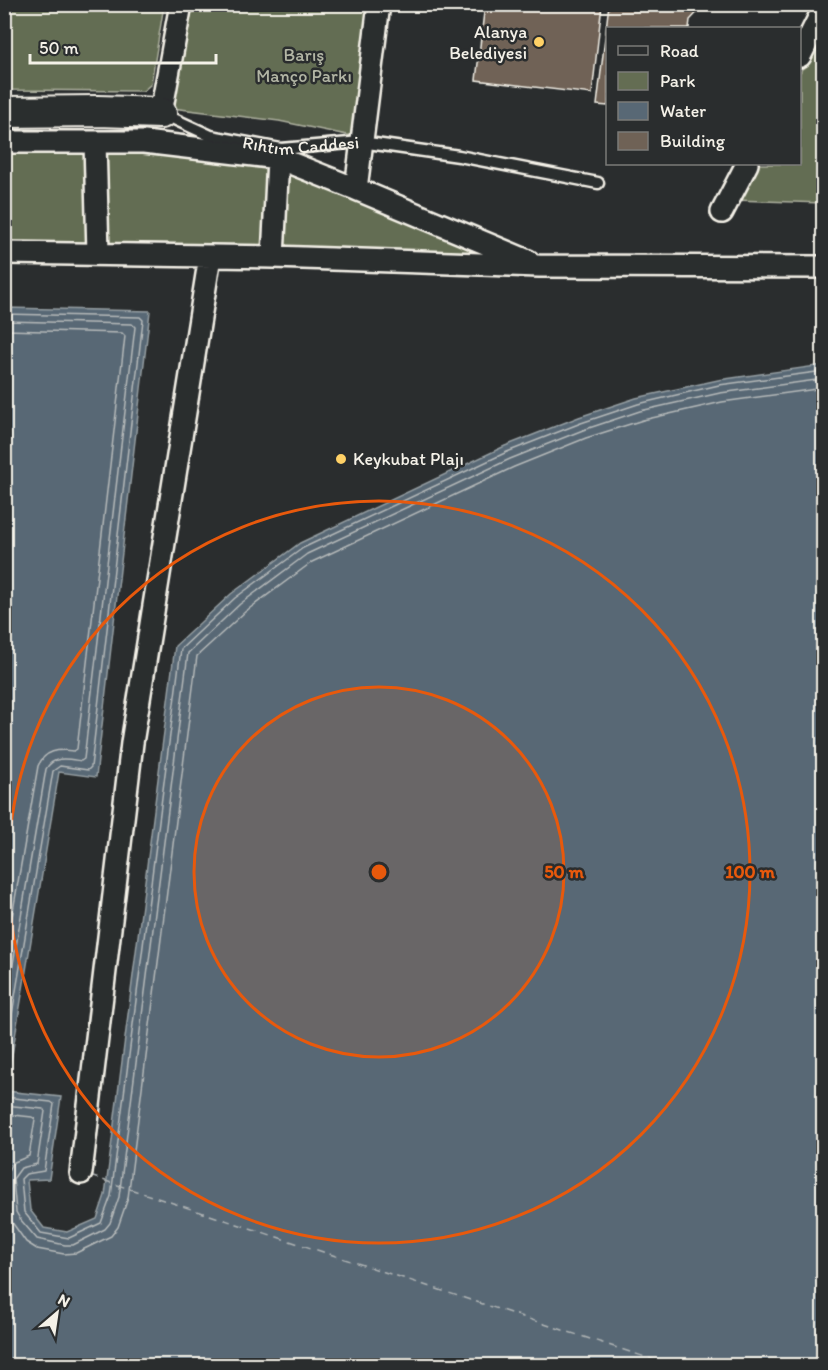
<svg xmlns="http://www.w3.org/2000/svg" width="828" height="1370" font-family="Itim,sans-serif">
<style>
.green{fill:#646d53;stroke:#acaf9e;stroke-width:1.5}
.water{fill:#586875;stroke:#969fa3;stroke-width:1.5}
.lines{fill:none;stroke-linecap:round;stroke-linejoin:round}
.shore{stroke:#b6baba;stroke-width:1.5}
.ferry{stroke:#aeb3b4;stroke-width:1.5;stroke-dasharray:8 6;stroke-linecap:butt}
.building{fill:#6f6256;stroke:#f4f1e8;stroke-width:1.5}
.lane-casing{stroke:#f4f1e8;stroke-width:15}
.street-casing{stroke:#f4f1e8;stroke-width:26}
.secondary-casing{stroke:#f4f1e8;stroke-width:34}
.lane{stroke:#2a2d2e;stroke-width:10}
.street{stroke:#2a2d2e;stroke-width:21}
.secondary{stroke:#2a2d2e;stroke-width:30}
.ring{fill:none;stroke:#e8590c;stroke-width:3}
.poi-dot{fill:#ffd166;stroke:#2a2d2e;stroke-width:2}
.labels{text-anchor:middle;stroke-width:5;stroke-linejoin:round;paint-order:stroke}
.poi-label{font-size:18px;fill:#f4f1e8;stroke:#2a2d2e;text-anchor:end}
.park-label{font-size:18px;fill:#b3b6a5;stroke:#2a2d2e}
.street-label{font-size:18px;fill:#f4f1e8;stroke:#2a2d2e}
.centre{fill:#e8590c;stroke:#2a2d2e;stroke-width:3}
.ring-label{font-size:18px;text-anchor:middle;font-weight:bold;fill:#e8590c;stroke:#2a2d2e;stroke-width:5;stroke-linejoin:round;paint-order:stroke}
</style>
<rect width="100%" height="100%" fill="#2a2d2e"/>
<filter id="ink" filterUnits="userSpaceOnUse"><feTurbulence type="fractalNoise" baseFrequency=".0167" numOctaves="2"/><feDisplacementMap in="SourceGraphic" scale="12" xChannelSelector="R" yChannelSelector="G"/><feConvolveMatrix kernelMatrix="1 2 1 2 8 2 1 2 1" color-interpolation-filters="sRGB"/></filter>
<g filter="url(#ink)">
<path class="green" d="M5,4L164,5L151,84L143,91L5,90Z
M187,5H372L357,137L279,121L172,108Z
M823,26V203L734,200L753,164H800V73Z
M90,147L91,247L5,246L4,149Z
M101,148L273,161L268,251L104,247Z
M283,163L516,261L279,251Z"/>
<path class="water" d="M5,308L150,311L96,777L59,772L6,1091L61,1097L49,1179L27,1180L30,1210L44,1228L67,1232L97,1219L105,1195L175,646L231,594L300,543L505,446L579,417L636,398L718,380L823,365V1365H5Z"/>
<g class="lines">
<path class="shore" d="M4,314L140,317L143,320L91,767L88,770L60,766L53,771L4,1062
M4,321L132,324L135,327L84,759L81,761C68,759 54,755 46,769L4,1017
M4,330L122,333L125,336L77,749L74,751C58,749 45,750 38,766L4,963
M4,1097L51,1102L54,1104L44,1171L26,1174L21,1179L24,1212L41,1233L69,1238L101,1223L111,1196L181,649L235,598L303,548L507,452L581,423L638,404L719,385L824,371
M4,1105L43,1109L45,1111L37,1164L21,1168L13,1179L16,1212L20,1219L37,1239L65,1245H73L105,1229L110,1223L119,1197L188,653L240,604L307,554L510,459L583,430L640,411L720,393L824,379
M4,1114L32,1117L35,1119L29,1156L12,1163L4,1178
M4,1185L9,1218L26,1242L37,1249L64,1254L76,1253L111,1236L118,1227L128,1198L197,656L246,611L312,562L514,467L586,438L643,420L722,402L824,388"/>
<path class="ferry" d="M90,1176L673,1366"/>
</g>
<path class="building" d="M485,4H602L592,94L476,80Z
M609,4H705L690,20L689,28H608V106L597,105Z"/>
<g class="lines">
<g class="lane-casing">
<g id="lane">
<path id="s1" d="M161,113L211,136L281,149L361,142L459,156L598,183"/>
</g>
</g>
<g class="street-casing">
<path id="street" d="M379,4L356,189L528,261
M800,56L824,8
M161,113L181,4
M4,142H95L98,253
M95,142H144L278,158L356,189
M722,212L747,164
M4,253L273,257L539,266L824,267
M273,257L278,158
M81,1173L132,743L210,256"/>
</g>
<g class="secondary-casing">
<path id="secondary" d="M4,112L98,111L161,113"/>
</g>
<use href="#lane" class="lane"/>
<use href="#street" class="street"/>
<use href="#secondary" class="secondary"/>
</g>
</g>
<circle cx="379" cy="872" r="185" fill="#e8590c" fill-opacity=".12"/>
<g class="ring">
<circle cx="379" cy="872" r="185"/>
<circle cx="379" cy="872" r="371"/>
</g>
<g class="poi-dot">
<circle cx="539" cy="42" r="6"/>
<circle cx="341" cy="459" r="6"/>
</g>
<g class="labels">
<g class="poi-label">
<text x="527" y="38">Alanya<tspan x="527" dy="21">Belediyesi</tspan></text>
<text x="353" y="465" text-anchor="start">Keykubat Plajı</text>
</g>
<g class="park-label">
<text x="304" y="61">Barış<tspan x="304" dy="21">Manço Parkı</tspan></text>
</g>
<g class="street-label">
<text dy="6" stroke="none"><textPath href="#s1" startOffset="146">Rıhtım Caddesi</textPath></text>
</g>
</g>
<circle cx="379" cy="872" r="9" class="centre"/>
<g class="ring-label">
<text x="564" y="878">50 m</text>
<text x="750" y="878">100 m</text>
</g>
<rect width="828" height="1370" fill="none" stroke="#2a2d2e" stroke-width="24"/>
<rect x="12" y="12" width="804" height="1346" fill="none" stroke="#f4f1e8" stroke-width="2" filter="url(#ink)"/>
<rect x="606" y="27" width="195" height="138" fill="#2a2d2e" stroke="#7b7b78" stroke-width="1.5"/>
<rect x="618" y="46" width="30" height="9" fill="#2a2d2e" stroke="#7b7b78" stroke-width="1.5"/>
<text x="660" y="57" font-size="18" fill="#f4f1e8">Road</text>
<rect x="618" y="72" width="30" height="18" fill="#646d53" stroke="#7b7b78" stroke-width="1.5"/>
<text x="660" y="87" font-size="18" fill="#f4f1e8">Park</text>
<rect x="618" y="102" width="30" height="18" fill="#586875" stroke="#7b7b78" stroke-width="1.5"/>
<text x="660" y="117" font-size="18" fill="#f4f1e8">Water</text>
<rect x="618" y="132" width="30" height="18" fill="#6f6256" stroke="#7b7b78" stroke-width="1.5"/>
<text x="660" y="147" font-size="18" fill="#f4f1e8">Building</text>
<g transform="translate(57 1313) rotate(29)" stroke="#2a2d2e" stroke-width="4.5" paint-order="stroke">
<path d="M0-4.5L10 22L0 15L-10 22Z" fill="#f4f1e8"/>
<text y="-9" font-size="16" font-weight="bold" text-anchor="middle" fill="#f4f1e8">N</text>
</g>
<path d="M30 54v9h186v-9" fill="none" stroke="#f4f1e8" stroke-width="3"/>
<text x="39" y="54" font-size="18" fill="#f4f1e8" stroke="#2a2d2e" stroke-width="4.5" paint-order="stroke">50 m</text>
</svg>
